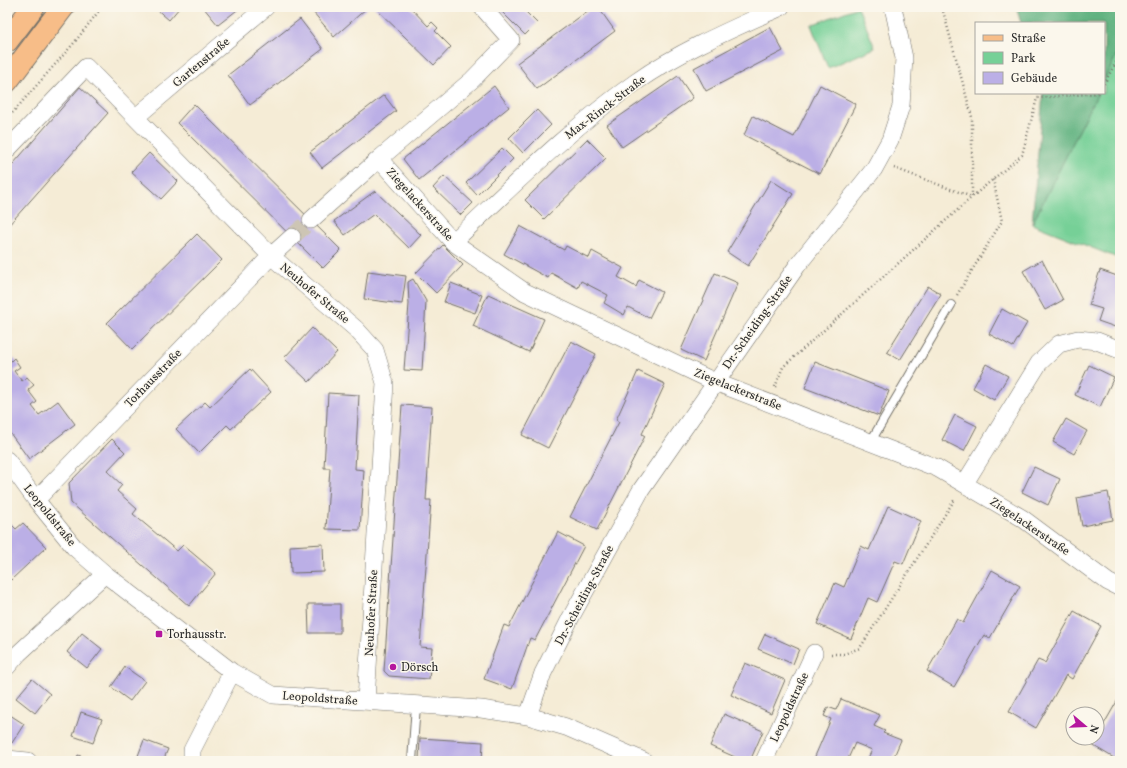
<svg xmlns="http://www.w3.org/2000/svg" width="1127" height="768" font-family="Vollkorn,serif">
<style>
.green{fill:#76d097;stroke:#507e61}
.forest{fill:#60b280;stroke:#466e56}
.building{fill:#bbafe6}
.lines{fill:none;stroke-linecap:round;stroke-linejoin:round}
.minor-tunnel{stroke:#cdc5b4;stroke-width:17;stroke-dasharray:17 8;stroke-linecap:butt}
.service-casing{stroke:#726f67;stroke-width:10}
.minor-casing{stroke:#726f67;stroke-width:18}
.primary-casing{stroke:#726f67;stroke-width:24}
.path{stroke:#726f67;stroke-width:2.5;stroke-dasharray:1 3;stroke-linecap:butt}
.service{stroke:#fff;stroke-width:8}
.minor{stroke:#fff;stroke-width:17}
.primary{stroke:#f7bd88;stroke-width:22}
.poi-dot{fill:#b5179e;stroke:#fbf7ec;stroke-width:1.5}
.labels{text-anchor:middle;stroke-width:3;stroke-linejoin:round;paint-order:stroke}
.street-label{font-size:12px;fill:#2b2b2b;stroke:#fbf7ec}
.poi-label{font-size:12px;fill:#2b2b2b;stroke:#fbf7ec;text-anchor:start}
</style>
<rect width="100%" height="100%" fill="#fbf7ec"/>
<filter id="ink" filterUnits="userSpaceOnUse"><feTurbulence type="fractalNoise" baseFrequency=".025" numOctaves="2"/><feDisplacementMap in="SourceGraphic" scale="8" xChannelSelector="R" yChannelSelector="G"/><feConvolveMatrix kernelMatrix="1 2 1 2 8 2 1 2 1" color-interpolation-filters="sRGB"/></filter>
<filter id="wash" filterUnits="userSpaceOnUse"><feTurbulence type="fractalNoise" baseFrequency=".012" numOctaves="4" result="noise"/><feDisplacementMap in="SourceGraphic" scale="16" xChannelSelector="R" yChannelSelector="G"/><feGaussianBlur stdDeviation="0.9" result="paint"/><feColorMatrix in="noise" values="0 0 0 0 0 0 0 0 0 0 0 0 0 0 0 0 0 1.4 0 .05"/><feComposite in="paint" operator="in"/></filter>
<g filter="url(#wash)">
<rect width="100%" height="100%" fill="#f5ecd6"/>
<path class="green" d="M858,7L875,48L828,68L811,25Z
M1120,48V259L1032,224L1098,93H1104V80Z"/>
<path class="forest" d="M1016,7H1120V48L1104,80V23H1021Z
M1043,93H1098L1032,224Z"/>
<g id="blocks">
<path class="building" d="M154,7H180L169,20Z
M203,7H241L218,25Z
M319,7H368L334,37L313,12Z
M374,7H410L428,26L432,22L438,28L435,31L451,47L434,65Z
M497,7H521L537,23L525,35Z
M593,7H598L615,31L537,89L517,63Z
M300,19L323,49L250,105L228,75Z
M770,27L783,51L706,91L694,68Z
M678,76L693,98L622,147L607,125Z
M820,85L856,104L820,174L744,135L753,116L794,137Z
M494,86L509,107L419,180L403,159Z
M80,87L108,113L7,227V171Z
M384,95L396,111L322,168L310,152Z
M194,104L341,250L323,268L177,123Z
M537,110L551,125L523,153L509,138Z
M587,139L606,158L544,219L525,200Z
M502,148L513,159L477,195L466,183Z
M149,153L178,181L161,199L131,172Z
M444,176L473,203L461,215L433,188Z
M771,180L793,194L748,266L727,252Z
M375,191L421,235L409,248L374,214L345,235L334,221Z
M520,226L564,250L566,246L589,258L592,251L623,268L618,277L636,287L639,280L662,292L649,318L628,307L624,315L604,303L608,295L581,281L578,288L551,273L548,278L504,254Z
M197,234L222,260L132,349L107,323Z
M443,245L463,265L436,293L416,273Z
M1042,260L1063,300L1045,310L1023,271Z
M1100,270L1120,277V323L1118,328L1098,321L1102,309L1089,305Z
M368,271L406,276L402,304L364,299Z
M715,273L738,283L704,361L681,350Z
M413,279L426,301L422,371L404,370L409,304L408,282Z
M451,283L482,295L475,313L444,302Z
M928,286L941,294L900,360L887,352Z
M488,294L544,319L529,352L473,326Z
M1002,309L1027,323L1013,347L989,334Z
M312,328L337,352L309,382L284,358Z
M571,341L596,354L548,448L522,435Z
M14,358L20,367L14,371L17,375L22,381L27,377L34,385L28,390L37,402L32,406L39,415L58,401L75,424L29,459L7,429V359L10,362Z
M815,362L889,391L879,416L805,388Z
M986,364L1008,376L994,400L973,388Z
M1089,365L1114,377L1100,407L1075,395Z
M250,369L271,392L231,429L227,425L199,453L176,429L205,402L210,407Z
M638,371L665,384L642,434L645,436L597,530L570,517L619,422L616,420Z
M328,393L359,395L355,469L364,470L360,530L326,529L330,468H324Z
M402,405L432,407L426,500H431L420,647L432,648L429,679L389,676L384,671Z
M955,415L977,426L964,451L942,440Z
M1066,419L1087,431L1074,454L1053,442Z
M112,439L125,452L107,471L122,485L117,491L137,509L133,514L177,551L183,545L216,573L189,606L71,503L69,483Z
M1034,467L1060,479L1048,505L1022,492Z
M1108,492L1113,520L1082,526L1077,498Z
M888,506L921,521L903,564L895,561L877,602L868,598L851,639L817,624L835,583L844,587L861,546L869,550Z
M10,523L16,529L23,523L46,547L11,580L7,575V526Z
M558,532L584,546L535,640L530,638L512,689L484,679L504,625L509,627Z
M323,544L324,572L291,573L290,546Z
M992,570L1020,586L990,638L984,635L954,687L927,671L957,619L963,623Z
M308,604H340V633H309Z
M1074,611L1101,626L1072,679L1066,675L1036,728L1009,712L1038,660L1045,663Z
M82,633L102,649L87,668L67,652Z
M765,634L799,649L793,664L758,649Z
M745,663L785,680L771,713L731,695Z
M125,667L145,681L130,701L111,687Z
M32,679L50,694L35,713L16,698Z
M1120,696V760L1119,761L1092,745Z
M841,699L880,715L874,726L885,731L883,733L901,740L892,761L867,760L872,750L855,743L847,761H813L831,719L824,716L828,707L836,710Z
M81,712L102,719L93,743L73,736Z
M7,713L24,724L12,743L7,739Z
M724,714L763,731L750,761H744L710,746Z
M420,738L483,742L482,761L419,760Z
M144,740L168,749L163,761H136Z
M78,755L94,761H76Z"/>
</g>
</g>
<g filter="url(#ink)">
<use href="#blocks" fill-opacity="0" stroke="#726f67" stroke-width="1"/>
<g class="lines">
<path class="minor-tunnel" d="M292,237L311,220"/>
<g class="service-casing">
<path id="service" d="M871,441L951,305
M412,761L416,705"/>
</g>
<g class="minor-casing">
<path id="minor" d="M136,117L266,7
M7,150L86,67L271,256L356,329L375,350L385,383L366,701
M379,159L453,242L525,292L715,382L937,468L1022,518L1108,582L1120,588
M311,220L379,159L472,80L511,40L482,7
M453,242C512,187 569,129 636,82C680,51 732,29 781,7
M7,460L36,500L74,547L105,574L232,672L273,695L481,709L528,716L566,727L644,761
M965,483L1039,363L1059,344L1078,339L1097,341L1120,350
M36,500L271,256L292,237
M7,667L19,653L105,574
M528,716L543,673L571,617L641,490L797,266L874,169L890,140L901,106L904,58L893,7
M7,759L28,761
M192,761V750L232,672
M764,761L814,653"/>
</g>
<g class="primary-casing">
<path id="primary" d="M7,41L33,7
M7,81L63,7"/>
</g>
<path class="path" d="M1104,84L1120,55
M7,119L74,43L102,7
M894,168L972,197L1022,155L1037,98L1099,93
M957,295L1002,221L993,179
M775,387L783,367L972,197V117L942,7
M831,654H844L860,648L955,499"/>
<use href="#service" class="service"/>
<use href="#minor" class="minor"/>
<use href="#primary" class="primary"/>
</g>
</g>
<g class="poi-dot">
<rect x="155" y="630" width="8" height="8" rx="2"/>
<circle cx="393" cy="667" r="4"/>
</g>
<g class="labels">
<g class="street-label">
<text transform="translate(201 62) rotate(-40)" y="4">Gartenstraße</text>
<text transform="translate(605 107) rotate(-37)" y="4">Max-Rinck-Straße</text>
<text transform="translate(420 204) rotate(48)" y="4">Ziegelackerstraße</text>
<text transform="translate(315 293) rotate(40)" y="4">Neuhofer Straße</text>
<text transform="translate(757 322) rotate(-55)" y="4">Dr.-Scheiding-Straße</text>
<text transform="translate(153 378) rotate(-46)" y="4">Torhausstraße</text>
<text transform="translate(738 389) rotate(22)" y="4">Ziegelackerstraße</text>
<text transform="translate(50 515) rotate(51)" y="4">Leopoldstraße</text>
<text transform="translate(1030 526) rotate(34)" y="4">Ziegelackerstraße</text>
<text transform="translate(584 595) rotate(-62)" y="4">Dr.-Scheiding-Straße</text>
<text transform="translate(371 613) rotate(-87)" y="4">Neuhofer Straße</text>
<text transform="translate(320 698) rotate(4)" y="4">Leopoldstraße</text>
<text transform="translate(789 707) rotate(-65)" y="4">Leopoldstraße</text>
</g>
<g class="poi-label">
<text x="167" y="638">Torhausstr.</text>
<text x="401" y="671">Dörsch</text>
</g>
</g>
<rect width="1127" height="768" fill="none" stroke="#fbf7ec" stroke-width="24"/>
<rect x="975" y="22" width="130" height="72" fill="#fbf7ec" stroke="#a8a59f"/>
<rect x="983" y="35" width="20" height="6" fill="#f7bd88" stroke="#a8a59f"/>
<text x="1011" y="42" font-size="12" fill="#2b2b2b">Straße</text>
<rect x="983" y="52" width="20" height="12" fill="#76d097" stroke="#a8a59f"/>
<text x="1011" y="62" font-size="12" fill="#2b2b2b">Park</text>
<rect x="983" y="72" width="20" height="12" fill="#bbafe6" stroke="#a8a59f"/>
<text x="1011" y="82" font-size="12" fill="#2b2b2b">Gebäude</text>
<g transform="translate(1085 726) rotate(109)"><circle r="19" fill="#fbf7ec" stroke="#a8a59f"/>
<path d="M0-3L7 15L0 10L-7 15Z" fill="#b5179e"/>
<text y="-6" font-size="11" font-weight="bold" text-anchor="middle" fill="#2b2b2b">N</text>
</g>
</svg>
